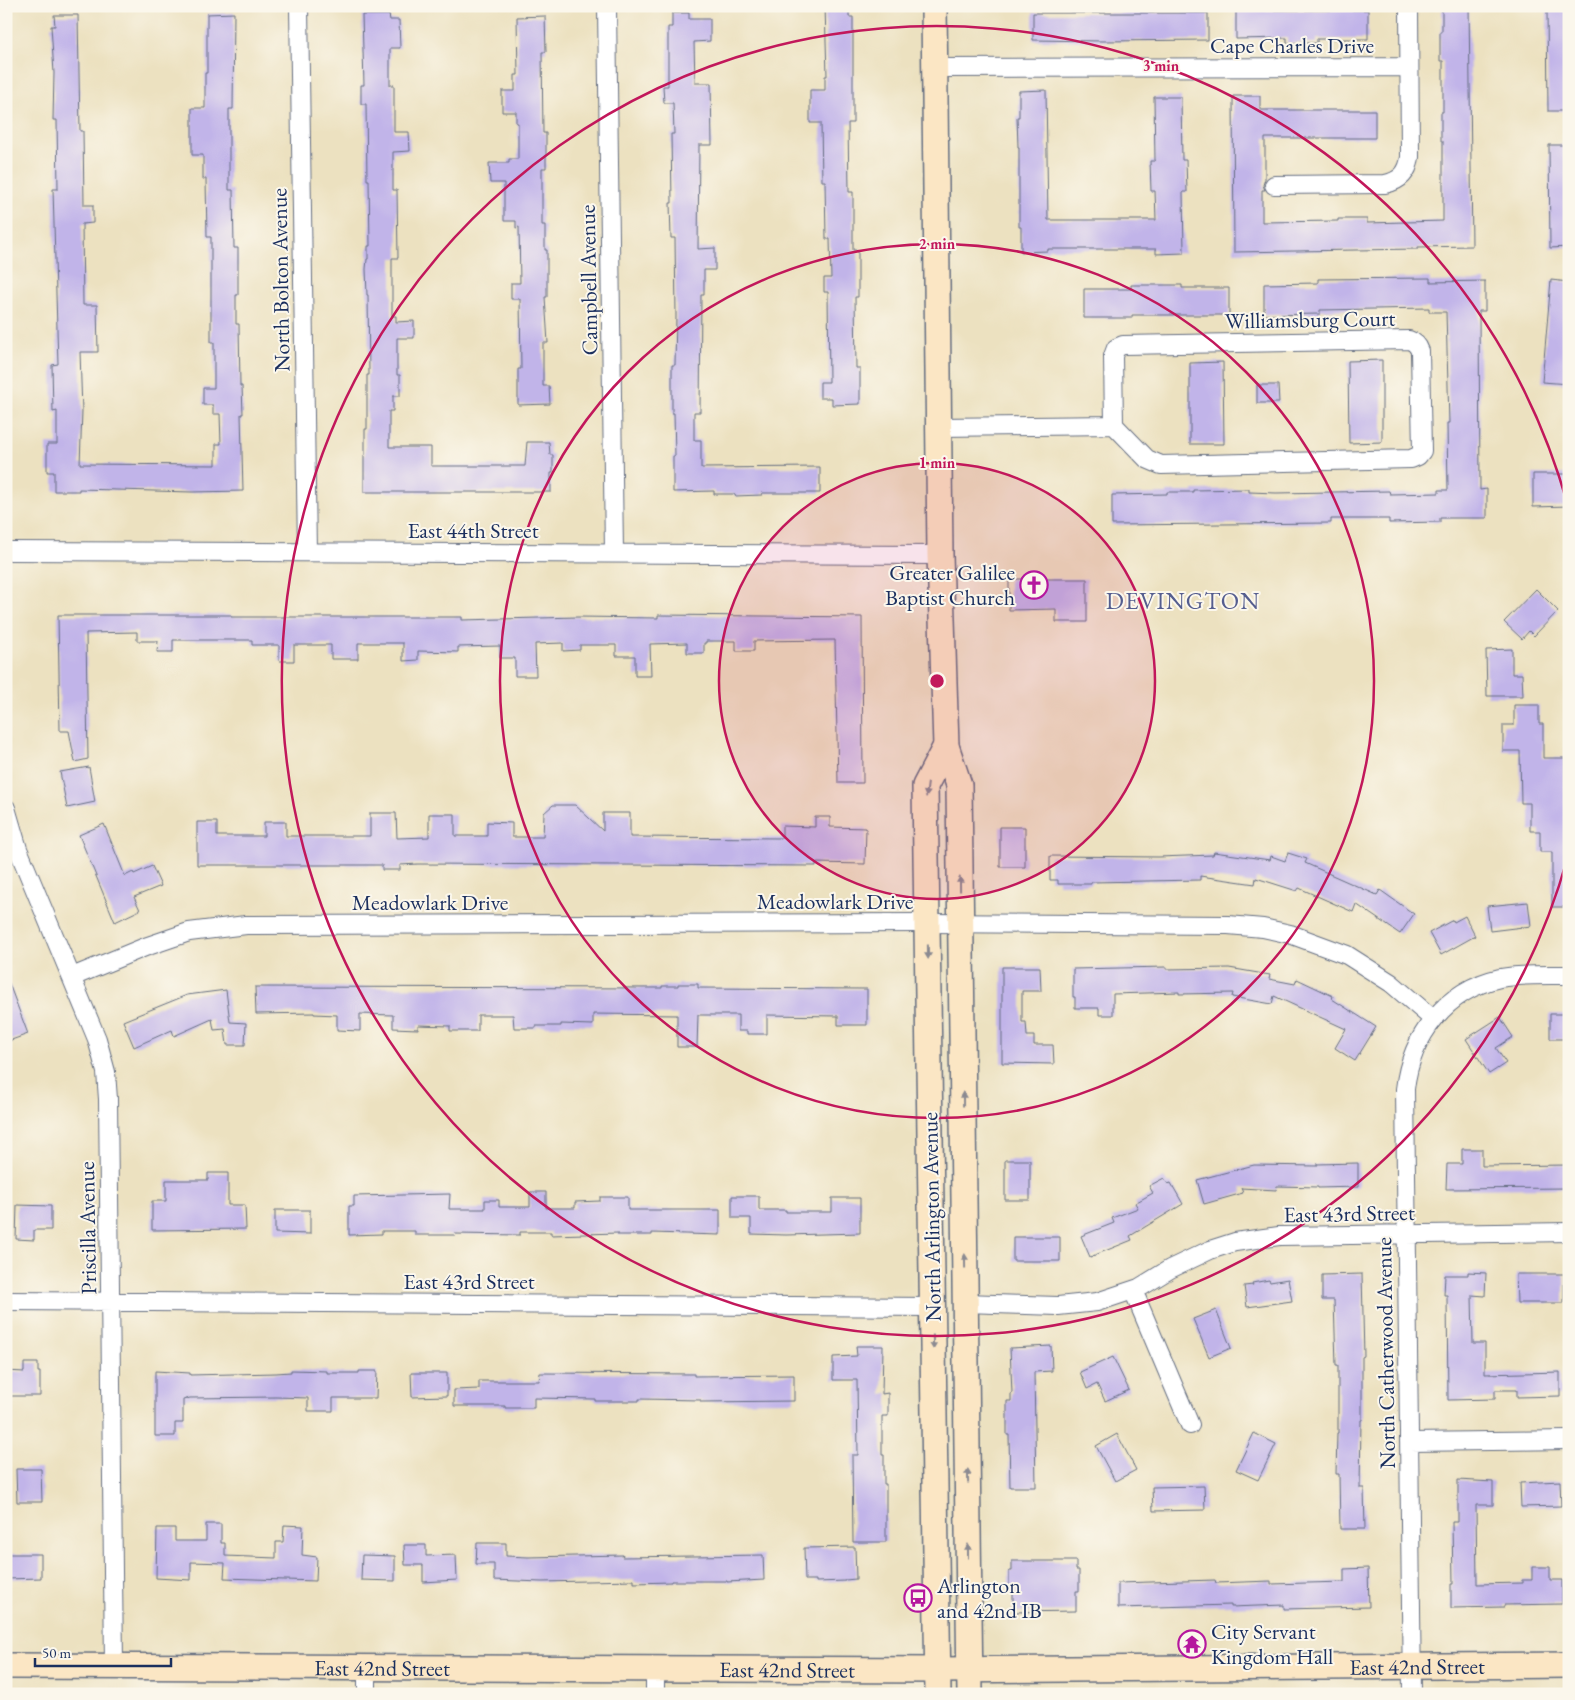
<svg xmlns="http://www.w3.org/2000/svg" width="1575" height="1700" font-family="'EB Garamond',serif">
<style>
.building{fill:#c1b4e9}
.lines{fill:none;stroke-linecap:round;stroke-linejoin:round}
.street-casing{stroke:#646d80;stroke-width:20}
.secondary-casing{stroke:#646d80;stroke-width:28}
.street{stroke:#fff;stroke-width:18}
.secondary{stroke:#fbe6c4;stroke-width:25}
.oneway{fill:#8b8a91}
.ring{fill:none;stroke:#c2185b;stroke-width:2.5}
.labels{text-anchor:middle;stroke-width:4;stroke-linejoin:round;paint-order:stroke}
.street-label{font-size:22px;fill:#1b2f5e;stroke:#fbf7ec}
.poi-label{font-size:22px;fill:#1b2f5e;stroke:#fbf7ec;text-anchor:start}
.neighbourhood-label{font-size:24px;letter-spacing:1px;fill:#555e8f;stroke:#fbf7ec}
.centre{fill:#c2185b;stroke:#fbf7ec;stroke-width:2.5}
.ring-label{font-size:15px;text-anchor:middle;font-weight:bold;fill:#c2185b;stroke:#fbf7ec;stroke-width:4;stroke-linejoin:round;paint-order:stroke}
</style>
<rect width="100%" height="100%" fill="#fbf7ec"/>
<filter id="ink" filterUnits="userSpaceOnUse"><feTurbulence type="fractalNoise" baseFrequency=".02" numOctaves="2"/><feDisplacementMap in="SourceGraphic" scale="10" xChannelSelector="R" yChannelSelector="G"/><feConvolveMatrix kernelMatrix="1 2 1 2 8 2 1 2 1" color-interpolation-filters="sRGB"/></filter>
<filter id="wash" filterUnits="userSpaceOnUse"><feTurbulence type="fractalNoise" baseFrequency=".0096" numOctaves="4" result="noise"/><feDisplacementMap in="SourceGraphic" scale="20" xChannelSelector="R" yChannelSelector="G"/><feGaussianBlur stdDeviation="1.12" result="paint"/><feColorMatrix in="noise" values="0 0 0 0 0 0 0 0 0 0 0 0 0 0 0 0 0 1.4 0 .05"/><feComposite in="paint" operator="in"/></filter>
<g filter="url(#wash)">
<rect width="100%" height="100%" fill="#ece1c0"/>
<g id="blocks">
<path class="building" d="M825,6H849V17H853V123H848L849,192H853V250H858V297H855L856,368H860V404L832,405V398H820V382H829L828,292H824V278H831L830,239H826L825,181H822L821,123H810V90H825V76H827Z
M1442,6H1469L1472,246L1418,247V249L1234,252L1233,96H1260V110H1375V138H1265V179L1263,185L1265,190H1262V222L1338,221V219H1367V223L1443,221V141H1441V112H1443V61H1440V31H1442Z
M1547,9H1569V111H1548Z
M1236,10H1368V39H1317V43H1287V38L1236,39Z
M234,13L233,109H229V190H233L234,248H238V295H236V324H239L240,386H242L243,414H241L243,491L192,492L79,489V491H54V472H47V444H57V411L53,412L52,365L58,364L53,189H58L57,120H53L54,73L51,26H55L54,15H78L80,131H83L84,205H93V223L82,224L83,305H97L98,352H80L82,411L80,464L216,465V444H221L220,414H213V405H203V388H214V342H211V237H207L206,179H203V155H192V108H205V73H207V14Z
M672,13H689V19H710V41L694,42L695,83H711L712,145H699L698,249L715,248V270H704V295H701L700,412H694V440H701V468L820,467V493H762V495L735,496V494H714V491L673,492V456H675L674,413H672V365H675L676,316L675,238H671L670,203H672L671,134H674L673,103H664L663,86H668V27H672Z
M1033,13H1208V40L1103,41L1033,40Z
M362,15H389L390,20H399L400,48H390V85H394V132H409L410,151L393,152V190H397L398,258H392V316H396V322L414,321V338H397V375H400V396H393V411H389V447H431V466H525L527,442H549L550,455H553V473H551V492H364V455H365V429H367V375H369L368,295H367L366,269L367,259H368V246H370L369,180H367L366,104H361V85H364Z
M545,16L546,52H542L543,133H546V168H542V225H545V250H547V297H545L548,343H543V386H549L550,404L518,405V369H521L520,299H511V283H520L519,227L516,228V221H504V183H490L489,163H509V159H518V123H516V112H502V91H515V75H518L517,17Z
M1046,90L1048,220H1156L1155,191H1151L1150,161H1155L1154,97H1181L1182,160H1186L1187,192H1183L1184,253L1156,254V249H1048V251L1021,252V227H1019V147H1018L1017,117H1019V91Z
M1549,145H1569V247L1550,248Z
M1430,278V282L1485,281V311H1479L1480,490L1487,489V518H1440V522L1389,523V519H1331V523L1112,525V495L1167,494V492H1193V490L1249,489V492L1276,493L1389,491L1390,494L1439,493V490H1448L1447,423H1449L1446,312H1429V308L1320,310V314L1264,315V284L1318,283V279Z
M1551,280L1569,282V384L1542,382Z
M1131,285H1182V288H1229V315H1132V318H1084V289H1131Z
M1382,360V442L1349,443L1348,361Z
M1223,362L1224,444H1190V363Z
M1257,385H1278L1279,403H1257Z
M1533,474H1569V506L1533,507Z
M1009,579H1087V622H1056V609L1009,610Z
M1536,589L1558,611L1534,636L1529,631L1522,639L1504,622Z
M58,615H231V617H462V620L578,617L658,618V615L862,617L863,783H838L835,640L754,641V651H736V641H706V643H704V653H687V643L650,644L651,676H635V656H616V645H580V650L563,651V643L535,644L536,676H515V658H500V646L458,647V652L418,651V660L403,661V643H358V659H331V645H294V661H279V645H252V640H173V652H157L158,641H137V632L86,633L88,759L75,762L69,731H60Z
M1512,649V674H1522L1523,696H1487L1486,650Z
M1514,705H1539V724H1543V758H1565L1566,809H1569V834H1567L1569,907H1552V852H1540V831H1530V803H1521L1520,751H1503V725H1514Z
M89,767L95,802L67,808L60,772Z
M553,805H575L603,831V813H630V837L782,838V826L815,827V817H830V827L866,828L865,864L816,863V866L418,864L400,865V870H382V865H197V822H217V836H264V822H286V836H370V813H396L397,838L429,837V814H455V836H487V822L512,823V837H543L544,813Z
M104,824L125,876L133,872L134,874L152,866L161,886L134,897L140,910L115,922L79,835Z
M1000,827H1025V867H1000Z
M1214,852L1270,860L1271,856L1285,861L1288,853L1307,859L1305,863L1377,895L1380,890L1414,914L1400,934L1356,904L1353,912L1299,888L1297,891L1256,878L1255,884L1200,876V880L1091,882V884H1058V880H1050V856L1159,857L1213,855Z
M1528,902L1531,926L1490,931L1487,906Z
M1465,916L1475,936L1441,955L1429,933L1453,920L1454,922Z
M1002,967H1040L1041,991H1022V1022H1026L1027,1036H1034V1045H1053L1054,1064L1002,1063Z
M1166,967V969L1229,968L1270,975L1269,979L1295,984L1297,979L1333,996L1332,999L1376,1027L1355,1061L1335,1048L1346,1029L1274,996L1272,1004L1232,997L1233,993L1179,994V992L1113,994V1015H1099V1008H1075V997H1073V969Z
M6,981H8L28,1034L6,1042Z
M678,984H698V988L867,989V1025H838V1016L767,1015V1034H747V1031H738V1015H698L697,1047H677V1015L593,1014V1025L561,1024V1026H536V1028H514L513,1015H478V1031H450V1026L418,1025V1029L393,1028V1015L360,1014V1031L337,1030V1015L314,1014V1013L256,1014L255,987L662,988V986H678Z
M226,990L230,1022L246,1023L245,1045H227L225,1029L214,1030L212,1019L174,1036L172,1030L134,1047L123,1021L187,995Z
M1550,1014H1569V1039H1550Z
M1500,1017L1513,1037L1496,1048L1506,1063L1489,1074L1466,1039Z
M1462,1149H1482V1166L1569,1165V1188L1446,1189L1447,1164H1462Z
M1005,1160H1030V1200H1005Z
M1358,1163V1187L1318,1188V1187L1277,1186L1276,1190L1241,1188L1243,1193L1204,1204L1197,1180L1254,1165L1317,1166V1164Z
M208,1173H228V1205H245L246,1229L152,1230V1201H166V1180H208Z
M1164,1178L1168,1184L1171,1183L1183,1204L1130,1236L1132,1240L1090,1257L1081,1236L1114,1223L1112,1218L1138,1208L1135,1203L1153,1193L1149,1186Z
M530,1192H546V1208H575V1202L600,1201V1197H628V1210H720V1235L652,1233V1235H618V1233L551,1235V1232H520V1235L455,1234V1235H415V1231H382V1234L349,1235V1206H354V1196L450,1194L449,1209H485V1200H499V1207H530Z
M732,1196H759V1210H786V1212H832V1198H860V1233L786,1235L751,1234V1218H732Z
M17,1205L51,1206V1230H34V1240L16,1239Z
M275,1210H310V1234L275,1233Z
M1013,1237H1060V1261H1013Z
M1468,1272L1486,1273L1485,1296L1472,1295L1473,1343H1485V1374L1560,1372V1396L1517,1397V1390H1495V1399L1448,1400L1447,1295H1444L1445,1275H1468Z
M1362,1274L1364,1356L1362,1357V1420H1361L1360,1488H1364L1365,1529H1340L1339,1474H1336L1337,1433H1338V1365H1336L1334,1300H1322V1275Z
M1516,1274H1564V1303H1517Z
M1288,1279L1292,1301L1247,1307L1244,1286L1253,1285L1252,1283L1269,1280L1270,1282Z
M1216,1310L1231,1348L1209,1357L1193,1319Z
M856,1346H883L882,1394L888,1393V1416H882V1455H884V1484H886V1542H853L852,1455H858L857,1380H833V1357L857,1356Z
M1051,1346L1052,1371L1034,1372L1036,1487H1010L1009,1435H1007V1401H1011V1393H1012L1010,1348Z
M1113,1357L1129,1390L1105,1401L1097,1384L1087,1389L1080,1372Z
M24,1363H38V1372H40V1396H6V1371L24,1372Z
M291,1370L327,1371V1373H359V1371H377L376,1398H333V1411H308V1398L276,1397L190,1398L183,1400V1423H175V1436H155V1371L190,1373V1375L276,1373L291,1372Z
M411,1373H447V1396L412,1397Z
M540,1373L694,1374V1376L794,1375V1401L701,1402V1400L639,1399V1401H595V1399L534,1398V1408H505V1406H454V1390L479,1389V1381H539Z
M1254,1433L1276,1444L1258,1480L1236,1470Z
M1117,1434L1136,1470L1115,1481L1096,1446Z
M16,1469H41L42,1502H17Z
M1458,1480L1493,1482V1505H1476L1477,1584L1522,1583V1580H1532V1567H1550V1580H1562V1604L1504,1605V1607L1451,1608V1584H1453L1452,1522H1458Z
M1560,1481L1561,1506L1521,1507L1520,1483Z
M1204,1486L1205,1510L1153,1511L1152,1487Z
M206,1524H221V1543H225V1556L276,1558V1542H283L284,1525L303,1526L302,1555L317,1557L316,1581L224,1578L225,1563L191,1562V1580L156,1578L157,1528H175V1541H206Z
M477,1543H506V1556L528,1557L623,1555L622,1557L763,1555L764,1580L727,1582V1581H671V1582L634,1583V1580L541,1582L494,1580V1564H476Z
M404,1545H426V1556L456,1555L457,1580L423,1582V1565H405Z
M855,1547L856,1579L845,1580V1581L816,1582V1580H805L804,1548Z
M6,1554H41V1578L6,1579Z
M362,1555L395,1556V1581L361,1580Z
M1012,1561H1076V1570H1079V1591H1076V1611L1013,1612V1592H1009V1571H1012Z
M1368,1568L1369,1607L1284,1609V1605L1231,1607V1605L1118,1608V1583L1215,1580L1216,1583L1271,1581V1584L1344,1582V1569Z"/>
</g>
</g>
<g filter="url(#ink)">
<use href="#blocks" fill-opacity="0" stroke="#646d80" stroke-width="1"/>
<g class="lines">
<g class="street-casing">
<path id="street" d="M299,6L307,552
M607,6L614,553
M934,68L1409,67
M1274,185L1385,184C1400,181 1408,173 1410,157L1409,6
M1409,340C1415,342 1418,345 1420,351L1422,451L1418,456L1411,459L1161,465L1147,459L1114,425L1113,356L1116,348L1123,345Z
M939,427L1114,425
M6,551L940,555
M6,808L18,849L97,1039L106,1072L108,1099L114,1666
M72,977L145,947L189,932L246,925L928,923L1228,925L1263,928L1290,934L1347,955L1391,983L1433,1019
M1133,1290L1190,1425
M6,1301L932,1307
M965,1303L1058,1306L1097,1302L1139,1288L1170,1269L1210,1250L1235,1242L1279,1236L1569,1232
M1409,1442L1569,1440
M367,1667V1694
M655,1669V1694
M1412,1694L1405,1089C1411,1036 1446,990 1500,978C1523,974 1546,975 1569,975"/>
</g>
<g class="secondary-casing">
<g id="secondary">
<path d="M934,6L940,555L946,746L959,785L970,1694"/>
<path id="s1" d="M6,1666L939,1670L1569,1665"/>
<path d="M938,1694L925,786L946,746"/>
</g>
</g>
<use href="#street" class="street"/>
<use href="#secondary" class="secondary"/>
</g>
<defs><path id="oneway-solid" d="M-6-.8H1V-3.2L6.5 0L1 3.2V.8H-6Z" transform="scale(1.25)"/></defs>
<g class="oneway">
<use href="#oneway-solid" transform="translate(927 790) rotate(97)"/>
<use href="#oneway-solid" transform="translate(960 884) rotate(-91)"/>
<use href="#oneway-solid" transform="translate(928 952) rotate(89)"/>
<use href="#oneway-solid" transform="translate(963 1099) rotate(-91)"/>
<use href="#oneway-solid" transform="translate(965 1261) rotate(-91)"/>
<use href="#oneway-solid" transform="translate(933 1342) rotate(89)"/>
<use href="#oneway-solid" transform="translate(968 1476) rotate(-91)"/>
<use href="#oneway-solid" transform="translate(968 1551) rotate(-90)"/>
</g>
</g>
<circle cx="937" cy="681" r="218" fill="#c2185b" fill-opacity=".12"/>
<g class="ring">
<circle cx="937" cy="681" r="218"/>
<circle cx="937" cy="681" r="437"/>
<path d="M1568 856A655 655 0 1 1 1568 506"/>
</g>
<defs>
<g id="church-ring" transform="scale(1.4375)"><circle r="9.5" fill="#fbf7ec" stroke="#b5179e" stroke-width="1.5"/><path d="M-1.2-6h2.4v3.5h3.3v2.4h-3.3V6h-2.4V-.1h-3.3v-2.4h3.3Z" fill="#b5179e"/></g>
<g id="bus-ring" transform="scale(1.4375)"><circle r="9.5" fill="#fbf7ec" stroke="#b5179e" stroke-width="1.5"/><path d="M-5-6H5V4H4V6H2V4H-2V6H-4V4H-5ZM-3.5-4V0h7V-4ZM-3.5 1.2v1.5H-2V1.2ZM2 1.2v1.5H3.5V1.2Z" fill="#b5179e"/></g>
<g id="temple-ring" transform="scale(1.4375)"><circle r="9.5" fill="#fbf7ec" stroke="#b5179e" stroke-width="1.5"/><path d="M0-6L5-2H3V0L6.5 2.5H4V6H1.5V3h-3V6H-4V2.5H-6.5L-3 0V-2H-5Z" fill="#b5179e"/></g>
</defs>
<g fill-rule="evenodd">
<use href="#church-ring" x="1034" y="585"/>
<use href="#bus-ring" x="918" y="1598"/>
<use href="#temple-ring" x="1192" y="1644"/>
</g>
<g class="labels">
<g class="street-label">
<text x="1292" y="53">Cape Charles Drive</text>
<text transform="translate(280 280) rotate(-91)" y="8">North Bolton Avenue</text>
<text transform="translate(588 280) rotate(-91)" y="8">Campbell Avenue</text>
<text transform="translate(1310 319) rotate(-1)" y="8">Williamsburg Court</text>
<text x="473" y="538">East 44th Street</text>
<text x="835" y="909">Meadowlark Drive</text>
<text x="430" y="910">Meadowlark Drive</text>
<text transform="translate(1349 1213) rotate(-1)" y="8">East 43rd Street</text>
<text transform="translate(931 1217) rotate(-91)" y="8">North Arlington Avenue</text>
<text transform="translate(87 1228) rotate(-91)" y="8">Priscilla Avenue</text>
<text x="469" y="1289">East 43rd Street</text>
<text transform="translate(1385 1353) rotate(-91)" y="8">North Catherwood Avenue</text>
<text dy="8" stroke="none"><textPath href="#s1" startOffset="376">East 42nd Street</textPath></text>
<text dy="8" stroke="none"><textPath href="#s1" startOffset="1411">East 42nd Street</textPath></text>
<text dy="8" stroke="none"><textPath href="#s1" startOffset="781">East 42nd Street</textPath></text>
</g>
<g class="poi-label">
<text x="1015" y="580" text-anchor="end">Greater Galilee<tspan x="1015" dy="25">Baptist Church</tspan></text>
<text x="937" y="1593">Arlington<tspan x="937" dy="25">and 42nd IB</tspan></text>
<text x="1211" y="1639">City Servant<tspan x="1211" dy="25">Kingdom Hall</tspan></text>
</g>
<g class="neighbourhood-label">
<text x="1183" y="609">DEVINGTON</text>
</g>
</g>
<circle cx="937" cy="681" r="8" class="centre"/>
<g class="ring-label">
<text x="1161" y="71">3 min</text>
<text x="937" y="249">2 min</text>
<text x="937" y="468">1 min</text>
</g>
<rect width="1575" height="1700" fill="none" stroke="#fbf7ec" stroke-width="25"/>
<path d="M35 1658v8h136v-8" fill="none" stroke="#1b2f5e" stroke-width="2.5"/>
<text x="42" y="1658" font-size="15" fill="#1b2f5e" stroke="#fbf7ec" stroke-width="4" paint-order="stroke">50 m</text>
</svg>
